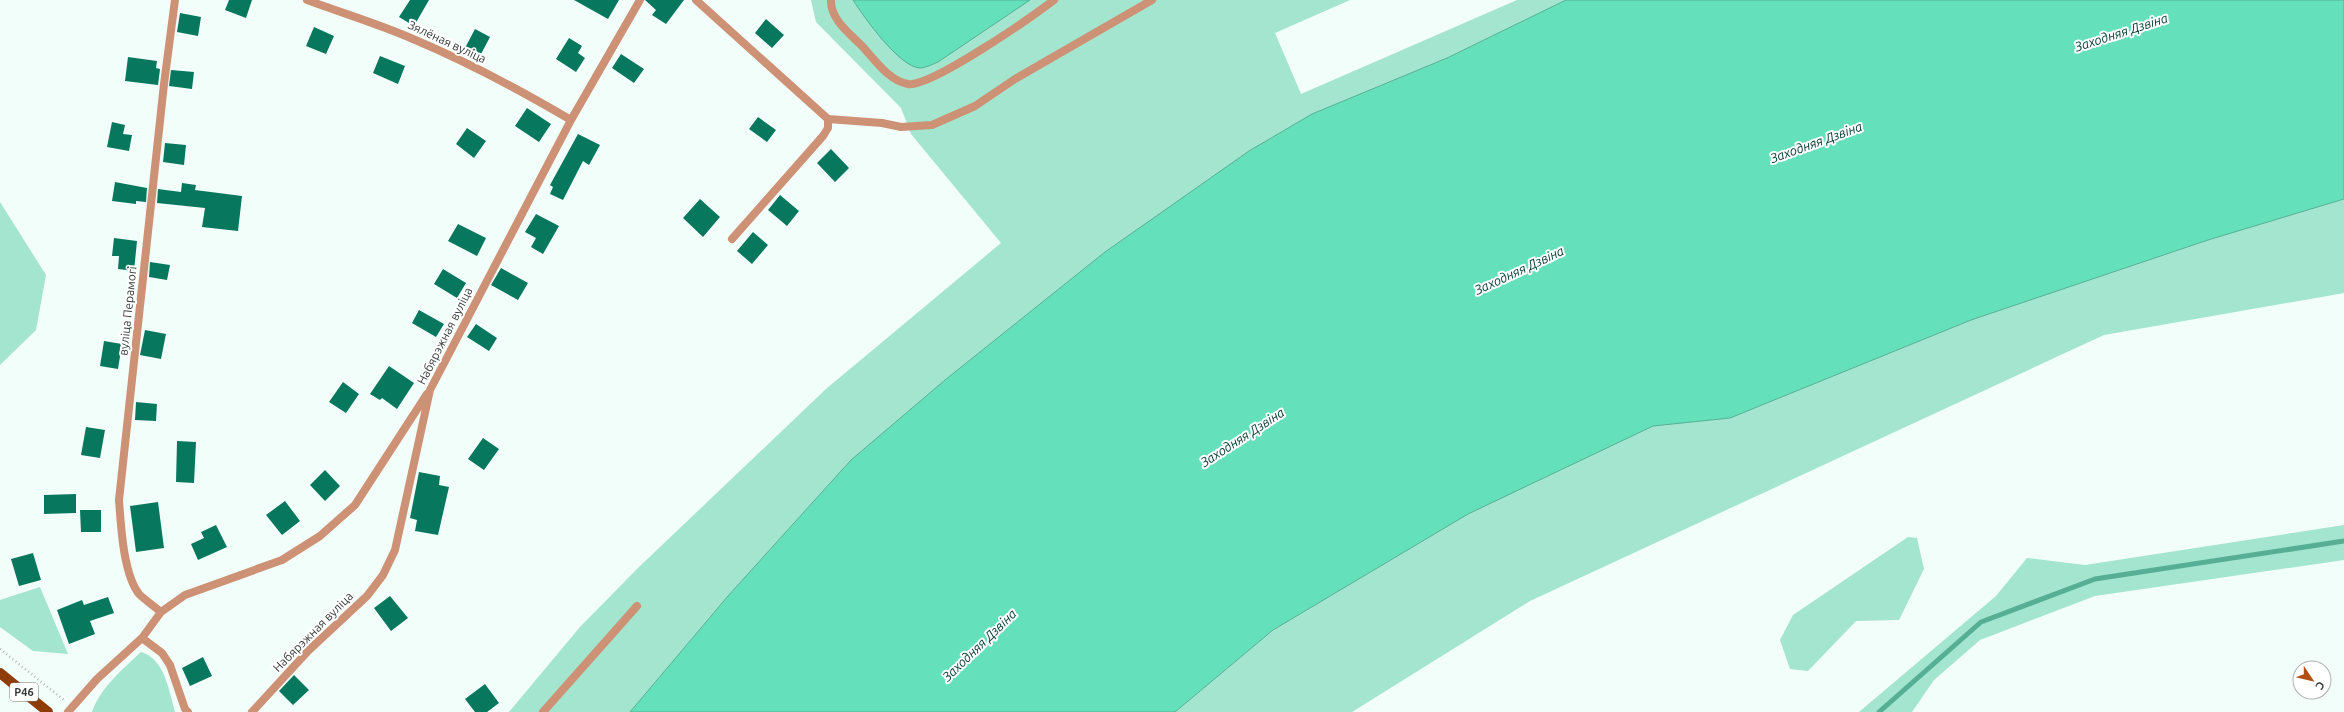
<svg xmlns="http://www.w3.org/2000/svg" width="2344" height="712" font-family="Ubuntu,sans-serif">
<style>
.green{fill:#a3e5ce}
.water{fill:#64e0ba;stroke:#56af94}
.lines{fill:none;stroke-linecap:round;stroke-linejoin:round}
.stream{stroke:#56af94;stroke-width:5}
.building{fill:#07785e}
.path{stroke:#adb6b3;stroke-width:2.5;stroke-dasharray:1 3;stroke-linecap:butt}
.service{stroke:#cd9175;stroke-width:8}
.minor{stroke:#cd9175;stroke-width:8}
.primary{stroke:#8e3c08;stroke-width:10}
.labels{text-anchor:middle;stroke-width:4;stroke-linejoin:round;paint-order:stroke}
.shield{fill:#fff;stroke:#737675;stroke-width:1}
.shield-label{font-size:11px;font-weight:bold;fill:#373c3a}
.street-label{font-size:12px;fill:#373c3a;stroke:#fff}
.water-label{font-size:13px;font-style:italic;fill:#013b2d;stroke:#fff}
</style>
<rect width="100%" height="100%" fill="#f2fefa"/>
<path class="green" d="M811,0H1350L1275,33L1301,94L1517,0H1566L1447,58L1312,114L1249,151L1105,252L945,380L851,460L728,596L630,712H509L580,627L639,567L826,389L1001,243L911,134L901,108L816,22Z
M2344,199V293L2104,335L1530,601L1352,712H1175L1273,630L1468,514L1653,425L1730,418L1971,320L2208,240Z
M0,202L46,275L36,330L0,365Z
M2344,525V560L2095,596L1980,640L1934,680L1912,712H1859L1996,596L2027,558L2085,565Z
M1908,537L1917,538L1924,569L1899,620L1856,621L1808,671L1790,669L1780,640L1793,615Z
M40,587L68,654L33,651L0,627V600Z
M141,652C165,659 169,691 175,712H92C101,687 122,670 141,652Z"/>
<path class="water" d="M853,0H1030L938,62C933,64 925,68 920,68C899,67 864,17 853,0Z
M1566,0H2344V199L2208,240L1971,320L1730,418L1653,426L1468,514L1273,630L1175,712H630L728,596L851,460L945,380L1105,252L1249,151L1312,114L1447,58Z"/>
<g class="lines">
<path class="stream" d="M1879,712L1981,622L2095,579L2344,541"/>
</g>
<path class="building" d="M229,0H252L246,18L225,10Z
M410,0H429L414,26L399,17Z
M574,0H619L608,19Z
M645,0H684L666,24L652,15L656,10Z
M180,13L201,17L198,36L177,32Z
M766,19L784,35L772,48L755,33Z
M314,27L334,36L326,54L306,46Z
M475,29L490,37L480,56L465,48Z
M569,38L582,46L578,53L585,58L576,72L556,59Z
M621,54L644,69L634,83L612,68Z
M380,56L405,66L398,84L373,73Z
M128,57L157,61L156,68L160,69L158,85L125,81Z
M171,70L194,72L192,89L169,86Z
M527,108L551,124L539,142L515,126Z
M758,117L776,130L767,142L749,129Z
M112,122L125,125L123,134L132,135L129,151L107,147Z
M467,128L486,141L474,158L456,144Z
M578,134L600,145L589,165L583,161L563,200L550,194L553,187L550,185Z
M165,143L186,145L184,165L163,162Z
M831,149L849,168L835,182L817,163Z
M115,182L147,188L146,202L136,201V204L112,201Z
M182,183L196,185L195,190L242,196L238,231L202,227L205,208L157,203L158,189L181,192Z
M780,195L799,211L787,226L768,210Z
M700,199L720,217L703,237L683,218Z
M536,214L559,226L543,254L531,247L536,238L525,232Z
M458,224L486,238L477,256L448,241Z
M753,232L768,245L752,264L737,251Z
M114,238L137,241L134,271L118,269L119,256H112Z
M150,262L170,265L167,280L149,277Z
M501,268L528,283L518,300L491,285Z
M443,269L466,283L457,298L434,284Z
M419,310L444,324L436,337L412,323Z
M476,324L497,338L489,351L467,337Z
M145,330L166,334L161,359L140,355Z
M104,341L122,344L118,369L100,366Z
M389,366L414,383L397,409L382,398L380,400L370,394Z
M343,382L359,394L346,413L329,402Z
M136,402L157,404L156,421L135,420Z
M86,427L105,430L100,458L81,455Z
M483,438L499,449L484,470L468,459Z
M177,441L196,442L194,483L176,482Z
M325,470L340,486L325,501L310,485Z
M419,472L440,476L439,485L449,487L438,535L415,531L417,520L410,518Z
M76,494V513L44,514V495Z
M285,501L300,521L282,535L266,515Z
M158,502L164,548L136,552L130,506Z
M80,510H101V532H81Z
M216,525L227,547L198,560L191,544L204,538L201,532Z
M33,553L41,580L19,586L11,559Z
M390,596L408,618L391,631L374,608Z
M108,597L114,613L90,621L95,634L69,644L57,610L82,600L84,605Z
M203,657L212,676L190,686L182,668Z
M294,675L309,690L293,705L279,691Z
M485,684L499,703L487,712H475L465,699Z"/>
<g class="lines">
<path class="path" d="M0,649L64,700"/>
<path class="service" d="M696,0L828,119V128L823,136L732,239
M831,0C830,19 850,34 862,46C875,60 889,81 908,84C930,88 1033,16 1054,0
M828,119L882,123L901,127L932,125L975,106L1015,79L1152,0
M543,712L637,606"/>
<path class="minor" d="M307,0C342,13 379,24 413,39C468,62 520,90 571,120
M161,612C154,606 145,600 139,594C123,573 121,526 119,500L164,84L175,0
M142,638L162,653L170,665L185,709L188,712
M68,712L97,679L142,638L161,612L185,595L282,560L320,536L355,505L427,394
M252,712L308,651L367,596L383,575L395,550L430,390L571,120L640,0"/>
<path class="primary" d="M0,673L48,712"/>
</g>
<g class="labels">
<rect class="shield" x="10" y="683" width="28" height="18" rx="3"/>
<g class="shield-label">
<text x="24" y="696">Р46</text>
</g>
<g class="street-label">
<text transform="translate(447 42) rotate(25)" y="4">Зялёная вуліца</text>
<text transform="translate(128 311) rotate(-84)" y="4">вуліца Перамогі</text>
<text transform="translate(445 336) rotate(-63)" y="4">Набярэжная вуліца</text>
<text transform="translate(313 632) rotate(-45)" y="4">Набярэжная вуліца</text>
</g>
<g class="water-label">
<text transform="translate(2121 32) rotate(-18)" y="5">Заходняя Дзвіна</text>
<text transform="translate(1816 142) rotate(-20)" y="5">Заходняя Дзвіна</text>
<text transform="translate(1519 270) rotate(-25)" y="5">Заходняя Дзвіна</text>
<text transform="translate(1242 437) rotate(-33)" y="5">Заходняя Дзвіна</text>
<text transform="translate(979 645) rotate(-44)" y="5">Заходняя Дзвіна</text>
</g>
</g>
<g transform="translate(2312 680) rotate(125)"><circle r="19" fill="#ffffff" stroke="#afb1b0"/>
<path d="M0-3L7 15L0 10L-7 15Z" fill="#b14f14"/>
<text y="-6" font-size="11" font-weight="bold" text-anchor="middle" fill="#373c3a">С</text>
</g>
</svg>
